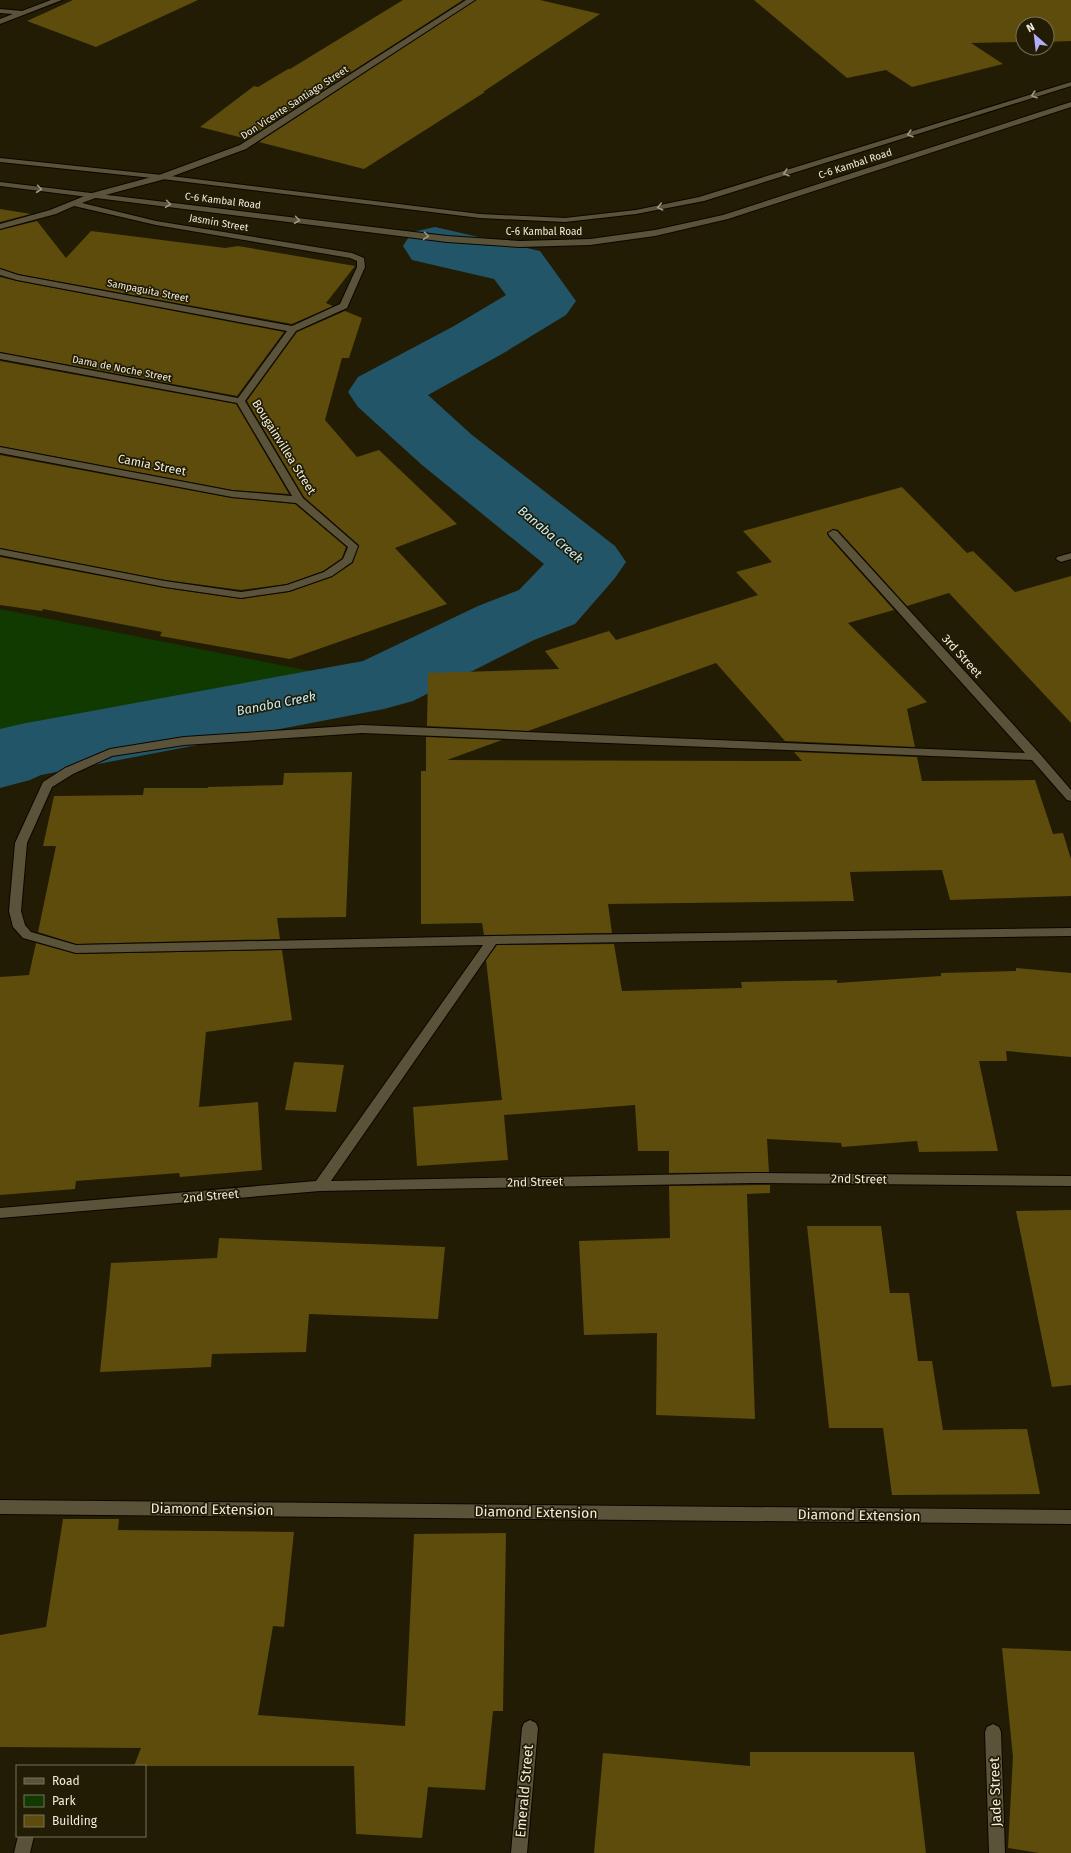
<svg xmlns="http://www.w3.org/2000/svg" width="1071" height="1853" font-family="'Fira Sans',sans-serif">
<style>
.green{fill:#113a00}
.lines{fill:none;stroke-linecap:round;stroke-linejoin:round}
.river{fill:#225567;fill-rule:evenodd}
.building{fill:#5d4c0b}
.street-casing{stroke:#0c0600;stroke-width:2}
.secondary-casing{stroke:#0c0600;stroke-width:2}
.street{fill:#5a5239;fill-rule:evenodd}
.secondary{fill:#5a5239;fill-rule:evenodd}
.oneway{stroke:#9e9883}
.labels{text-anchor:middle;stroke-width:3.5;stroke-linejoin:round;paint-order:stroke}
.far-street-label{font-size:10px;fill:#f1edde;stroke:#221c04}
.street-label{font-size:12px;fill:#f1edde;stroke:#221c04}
.water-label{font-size:13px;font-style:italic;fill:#bfecfe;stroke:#221c04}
.near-street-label{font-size:14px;fill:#f1edde;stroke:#221c04}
</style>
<rect width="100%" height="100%" fill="#221c04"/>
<path class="green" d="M0,609L320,673L84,714L0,746Z"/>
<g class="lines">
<path class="river" d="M435,227L540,251L576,301L566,315L502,354L428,395L472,435L615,546L626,562L615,578L575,624L534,640L413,701L384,709L41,775L30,780L0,788V729L21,724L363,661L478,606L519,590L544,564L422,465L358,407L348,392L358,377L454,326L506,295L494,279L412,260L403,246L412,232Z"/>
</g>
<path class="building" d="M73,0H198L96,47L27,21Z
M403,0H463L247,139L200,127L254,86L258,87L288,69H290Z
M476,0H540L600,14L483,92H485L364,169L259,142Z
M754,0H1071V41L1047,42V24H1023V42L971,43L1003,64L912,87L886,70L847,78Z
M0,209L31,214L0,222Z
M37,221L66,258L91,231L225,248L238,246L355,266L326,303L333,306L292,324L18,274L0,268V230Z
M0,277L17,281L284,332L237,396L0,352Z
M345,311L362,318L349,358H342L325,420L357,457L379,450L457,524L395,548L447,604L290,659L160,636L162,632L43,609L42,611L0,605V557L165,588L241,599L289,592L332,577L353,563L359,545L304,497L247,401L297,332Z
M0,361L236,404L289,494L232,490L0,446Z
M0,455L232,498L295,504L346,547L342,558L323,571L287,584L241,590L165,580L0,548Z
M902,487L967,553L973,551L1015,592L1071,576V723L949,593L907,606L838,530L833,529L827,533L828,536L894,610L848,623L927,702L907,709L915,747L785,741L716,663L528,731L427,726L428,673L559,669L545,651L609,631L616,640L758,595L736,572L772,562L743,531Z
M426,737L502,740L447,760L802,761L794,752L917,757L922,781L1035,780L1053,834L1063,833L1071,859V896L950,900L942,870L850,872L854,901L608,904L612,933L484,935L482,923L421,924V771H426Z
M352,772L346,917L277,918L280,939L76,944L38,932L56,846H43L54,796L143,795L144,788H208V787L283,785L284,773Z
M36,943L76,954L282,950L292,1020L206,1032L199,1107L258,1102L262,1170L180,1177L179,1173L76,1181L75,1189L0,1195V977L29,975Z
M614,944L622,991L742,988L741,982L837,980V983L941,976V973L1016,971V968L1071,973V1057L1006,1051L1007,1061H979L998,1151L919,1152L917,1141L842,1147L841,1143L767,1139L769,1172L669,1173V1151H638L635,1105L504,1115L508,1160L417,1166L413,1107L502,1100L486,960L497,945Z
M294,1062L344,1065L336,1112L285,1110Z
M770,1185V1193L747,1194L755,1419L656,1415L657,1333L584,1335L579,1241L670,1238L669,1186Z
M1071,1210V1385L1052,1387L1016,1211Z
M807,1226H881L890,1293H909L918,1361H932L943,1430L1027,1429L1040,1494L892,1495L883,1428H829Z
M219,1238L445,1247L438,1319L309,1314L306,1352L212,1354L211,1367L100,1372L111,1263L217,1258Z
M63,1519H119L118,1530L294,1532L284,1627L273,1626L258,1715L405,1726L414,1534L506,1533L503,1711H493L485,1790L428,1787L422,1838L356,1834L354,1766H134L141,1748L0,1747V1635L46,1627Z
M1002,1648L1071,1651V1853H1039L1008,1848L1013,1757Z
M750,1752H914L926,1853H594L603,1753L750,1766Z"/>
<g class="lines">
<g class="street-casing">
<path id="street" d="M51,0H62L0,24V19L13,14L0,13V9L22,11Z
M466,0H475L246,149L165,179L98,197L82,203L156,221L352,253L364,258L365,267L347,308L296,331L245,401L303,498L358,546L352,562L332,576L289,591L241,598L165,587L0,555V549L165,581L241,592L287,585L324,572L343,559L348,547L296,503L232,497L0,453V447L232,491L292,496L237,403L0,359V353L238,398L287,331L17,280L0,275V269L18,275L292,326L340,304L357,267V261L350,258L156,225L74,206L56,214L0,229V224L50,210L92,193L159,175L240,145Z
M833,530L837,531L1040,754L1071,790V801L1067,800L1032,760L362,733L184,745L112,756L73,774L52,787L27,843L21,911L25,925L31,932L76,945L493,936L1071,928V936L496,944L331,1181L752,1173L1071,1176V1186L752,1183L320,1191L0,1218V1208L316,1181L483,945L76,953L23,938L13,927L9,911L15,843L43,782L65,768L110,749L184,737L362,725L1025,753L829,535L828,533Z
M1071,553V559L1061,562L1056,559L1057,557Z
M0,1500L1071,1510V1524L0,1514Z
M530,1720L536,1723L538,1728L527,1853H511L522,1728L524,1723Z
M993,1724L999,1727L1001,1732L1005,1853H989L985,1732L987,1727Z
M18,1836H34L30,1853H14Z"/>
</g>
<g class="secondary-casing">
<path id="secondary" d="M1071,82V86L704,201L636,214L565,222L480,218L162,179L0,162V158L162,175L480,214L565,218L636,210L699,197Z
M1071,102V107L728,219L655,236L590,245L520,247L447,242L0,186V182L447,236L520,241L590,239L655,230L723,215Z"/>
</g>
<use href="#street" class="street"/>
<use href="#secondary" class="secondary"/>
</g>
<defs><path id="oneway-chevron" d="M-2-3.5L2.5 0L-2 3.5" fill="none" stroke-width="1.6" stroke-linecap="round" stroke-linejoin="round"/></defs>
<g class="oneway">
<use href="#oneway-chevron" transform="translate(1034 95) rotate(163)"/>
<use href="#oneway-chevron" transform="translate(910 134) rotate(163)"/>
<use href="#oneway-chevron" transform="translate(786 173) rotate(163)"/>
<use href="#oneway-chevron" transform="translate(39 189) rotate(7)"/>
<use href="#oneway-chevron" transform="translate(168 204) rotate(7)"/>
<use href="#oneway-chevron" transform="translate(660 207) rotate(168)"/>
<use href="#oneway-chevron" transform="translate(297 220) rotate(7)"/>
<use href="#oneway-chevron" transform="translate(426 236) rotate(7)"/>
</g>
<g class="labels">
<g class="far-street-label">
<text transform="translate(294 102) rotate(-33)" y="4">Don Vicente Santiago Street</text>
<text transform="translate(855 163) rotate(-18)" y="4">C-6 Kambal Road</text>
<text transform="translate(223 200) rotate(7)" y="4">C-6 Kambal Road</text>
<text transform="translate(219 222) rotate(10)" y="4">Jasmin Street</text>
<text x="544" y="235">C-6 Kambal Road</text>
<text transform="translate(148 290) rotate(11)" y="4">Sampaguita Street</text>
<text transform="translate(122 368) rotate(11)" y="4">Dama de Noche Street</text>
</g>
<g class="street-label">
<text transform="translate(284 447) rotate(58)" y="4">Bougainvillea Street</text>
<text transform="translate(152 465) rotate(11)" y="4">Camia Street</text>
<text transform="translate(962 656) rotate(48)" y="4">3rd Street</text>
<text transform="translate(859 1179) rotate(1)" y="4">2nd Street</text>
<text transform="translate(535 1182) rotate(-1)" y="4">2nd Street</text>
<text transform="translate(211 1196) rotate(-5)" y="4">2nd Street</text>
</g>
<g class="water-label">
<text transform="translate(551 534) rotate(40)" y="5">Banaba Creek</text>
<text transform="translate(276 703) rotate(-11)" y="5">Banaba Creek</text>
</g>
<g class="near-street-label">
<text transform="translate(212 1509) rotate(1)" y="5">Diamond Extension</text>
<text transform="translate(536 1512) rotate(1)" y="5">Diamond Extension</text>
<text transform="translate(859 1515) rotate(1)" y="5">Diamond Extension</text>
<text transform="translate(524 1791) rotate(-85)" y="5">Emerald Street</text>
<text transform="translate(995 1792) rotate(-92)" y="5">Jade Street</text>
</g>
</g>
<rect x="16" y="1765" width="130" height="72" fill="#221c04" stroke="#75705b"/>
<rect x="24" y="1778" width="20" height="6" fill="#5a5239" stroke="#75705b"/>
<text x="52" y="1785" font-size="12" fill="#f1edde">Road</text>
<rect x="24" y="1795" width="20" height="12" fill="#113a00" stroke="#75705b"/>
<text x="52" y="1805" font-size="12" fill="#f1edde">Park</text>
<rect x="24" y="1815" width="20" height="12" fill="#5d4c0b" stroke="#75705b"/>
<text x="52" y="1825" font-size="12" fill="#f1edde">Building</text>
<g transform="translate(1035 36) rotate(332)"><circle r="19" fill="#221c04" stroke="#75705b"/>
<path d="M0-3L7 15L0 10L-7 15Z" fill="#b2adf9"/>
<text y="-6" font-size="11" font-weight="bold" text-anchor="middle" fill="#f1edde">N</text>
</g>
</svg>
